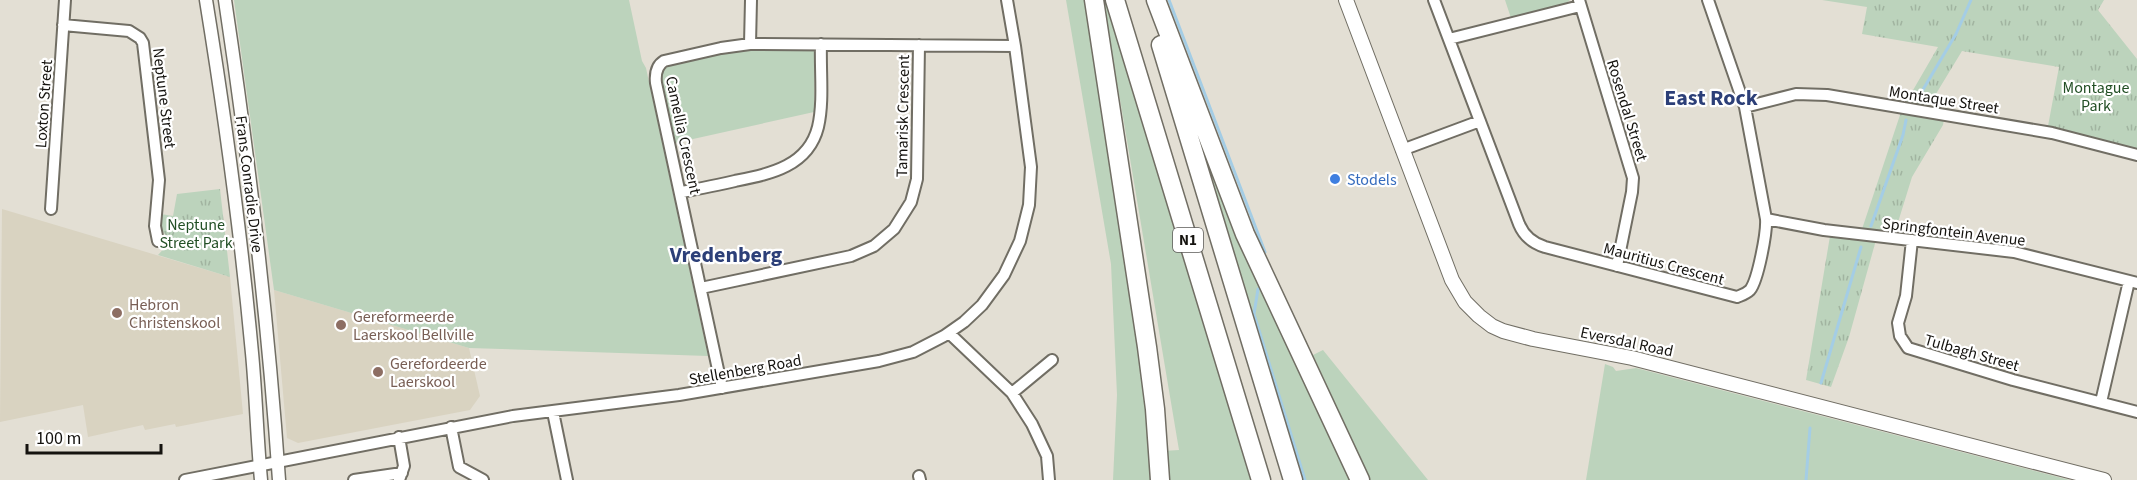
<svg xmlns="http://www.w3.org/2000/svg" width="2137" height="480" font-family="'Source Sans 3',sans-serif">
<style>
.built{fill:#d9d3c1}
.grass{fill:#bcd3bc}
.park{fill:url(#park-tufts)}
.lines{fill:none;stroke-linecap:round;stroke-linejoin:round}
.stream{stroke:#a4cde5;stroke-width:3}
.minor-casing{stroke:#716e64;stroke-width:14}
.tertiary-casing{stroke:#716e64;stroke-width:15}
.secondary-casing{stroke:#716e64;stroke-width:16}
.motorway-casing{stroke:#716e64;stroke-width:21}
.minor{stroke:#fff;stroke-width:10}
.tertiary{stroke:#fff;stroke-width:12}
.secondary{stroke:#fff;stroke-width:14}
.motorway{stroke:#fff;stroke-width:18}
.shop-dot{fill:#3f7fe0;stroke:#fff;stroke-width:2}
.education-dot{fill:#8d6e63;stroke:#fff;stroke-width:2}
.labels{text-anchor:middle;stroke-width:4.5;stroke-linejoin:round;paint-order:stroke}
.shield{fill:#fff;stroke:#5b5a57;stroke-width:1.5}
.shield-label{font-size:15px;font-weight:bold;fill:#15130f}
.park-label{font-size:16px;fill:#224f25;stroke:#fff}
.street-label{font-size:16px;fill:#15130f;stroke:#fff}
.shop-label{font-size:16px;fill:#366cbe;stroke:#fff;text-anchor:start}
.education-label{font-size:16px;fill:#785e54;stroke:#fff;text-anchor:start}
.district-label{font-size:22px;font-weight:bold;fill:#2c3f78;stroke:#fff}
</style>
<defs>
<pattern id="park-tufts" width="24" height="20" patternUnits="userSpaceOnUse" patternTransform="scale(1.5)"><rect width="24" height="20" fill="#bcd3bc"/><path d="M3 7l-1-3M5 7V3M7 7l1-3M15 17l-1-3M17 17v-4M19 17l1-3" fill="none" stroke="#a1b4a0"/></pattern>
</defs>
<rect width="100%" height="100%" fill="#e3dfd4"/>
<path class="built" d="M2,209L230,277L243,414L176,427L175,424L145,430L143,425L88,437L83,405L0,422Z
M274,290L469,348L480,396L470,410L298,443L287,438Z"/>
<path class="grass" d="M234,0H629L642,61L646,68L708,356L469,348L274,290Z
M1066,0H1088L1142,348L1154,480H1113L1117,395L1111,264Z
M1101,0H1105L1253,480H1164L1163,451L1179,450L1121,105Z
M1505,0H1570L1564,5L1511,18Z
M751,49H815L814,112L675,143L661,77V71L665,67L731,51Z
M1213,171L1353,480H1302L1206,174Z
M1323,350L1428,480H1370L1313,355Z
M1605,364L1613,367L1616,371L1636,368L2070,480H1586Z"/>
<path class="park" d="M1822,0H2104L2098,10L2137,59V150L2048,126L2059,67L1962,51L1928,107L1905,104L1938,47L1862,34L1867,7Z
M1901,112L1944,119L1943,125L1912,177L1895,232L1862,229Z
M220,189L230,277L158,255L168,244L167,237L159,227L161,214L173,216L177,194Z
M1830,236L1876,240L1849,337L1831,387L1806,380Z"/>
<g class="lines">
<path class="stream" d="M1169,0L1265,252
M1918,98L1956,34L1971,0
M1871,226L1903,135L1906,120
M1258,289L1254,314L1305,480
M1821,383L1861,247
M1806,480L1810,428"/>
<g class="minor-casing">
<path id="minor" d="M1434,0L1519,224C1524,236 1532,243 1545,247L1737,297C1742,295 1746,294 1750,290C1758,280 1767,232 1766,219L1745,107L1708,0
M1579,0L1633,178L1632,192L1617,266
M63,25L129,31L140,38L143,43L159,180L155,226L158,241
M1449,39L1580,6
M750,44L751,0
M1745,107L1796,94L1827,95L2052,133L2137,155
M1402,150L1480,121
M681,192C699,189 717,185 735,181C769,174 808,167 818,127C824,101 820,71 821,44
M51,209L65,0
M1766,219L1824,230L2014,252L2137,283
M1912,240L1906,296L1898,323L1900,336L1908,348L2013,380L2137,412
M701,288L851,256L874,246L894,229L911,202L917,179L919,45
M949,333L1012,393L1032,424L1047,456L1049,480
M722,388L656,83C655,74 656,66 664,61L721,48L750,44L1015,46
M1012,393L1052,360
M2101,402L2129,281
M553,412L567,480
M451,427L459,467L483,480
M919,476L920,480
M185,480L513,416L679,395L879,361L913,352L944,336L964,322L982,305L1004,275L1020,241L1029,205L1031,167L1015,46L1007,0
M354,480L402,473
M399,480L404,466L399,437"/>
</g>
<g class="tertiary-casing">
<path id="tertiary" d="M206,0C225,117 241,234 252,353C256,395 257,438 261,480
M225,0C249,159 268,319 279,480"/>
</g>
<g class="secondary-casing">
<path id="secondary" d="M1346,0L1452,280L1465,302L1479,316L1492,326L1503,331L1533,339L1632,358L2104,480"/>
</g>
<g class="motorway-casing">
<path id="motorway" d="M1094,0L1147,347L1155,409L1160,480
M1115,0L1261,480
M1156,0L1245,234L1360,480
M1161,45L1293,480"/>
</g>
<use href="#minor" class="minor"/>
<use href="#tertiary" class="tertiary"/>
<use href="#secondary" class="secondary"/>
<use href="#motorway" class="motorway"/>
</g>
<circle class="shop-dot" cx="1335" cy="179" r="6"/>
<g class="education-dot">
<circle cx="117" cy="313" r="6"/>
<circle cx="341" cy="325" r="6"/>
<circle cx="378" cy="372" r="6"/>
</g>
<g class="labels">
<rect class="shield" x="1173" y="228" width="30" height="24" rx="4.5"/>
<g class="shield-label">
<text x="1188" y="245">N1</text>
</g>
<g class="park-label">
<text x="2096" y="93">Montague<tspan x="2096" dy="18">Park</tspan></text>
<text x="196" y="230">Neptune<tspan x="196" dy="18">Street Park</tspan></text>
</g>
<g class="street-label">
<text transform="translate(165 98) rotate(83)" y="6">Neptune Street</text>
<text transform="translate(1944 99) rotate(9)" y="6">Montaque Street</text>
<text transform="translate(43 104) rotate(-86)" y="6">Loxton Street</text>
<text transform="translate(1628 110) rotate(73)" y="6">Rosendal Street</text>
<text transform="translate(902 116) rotate(-89)" y="6">Tamarisk Crescent</text>
<text transform="translate(684 135) rotate(78)" y="6">Camellia Crescent</text>
<text transform="translate(250 184) rotate(83)" y="6">Frans Conradie Drive</text>
<text transform="translate(1954 231) rotate(7)" y="6">Springfontein Avenue</text>
<text transform="translate(1664 263) rotate(15)" y="6">Mauritius Crescent</text>
<text transform="translate(1627 341) rotate(12)" y="6">Eversdal Road</text>
<text transform="translate(1972 352) rotate(16)" y="6">Tulbagh Street</text>
<text transform="translate(745 369) rotate(-10)" y="6">Stellenberg Road</text>
</g>
<g class="shop-label">
<text x="1347" y="185">Stodels</text>
</g>
<g class="education-label">
<text x="129" y="310">Hebron<tspan x="129" dy="18">Christenskool</tspan></text>
<text x="353" y="322">Gereformeerde<tspan x="353" dy="18">Laerskool Bellville</tspan></text>
<text x="390" y="369">Gerefordeerde<tspan x="390" dy="18">Laerskool</tspan></text>
</g>
<g class="district-label">
<text x="1711" y="105">East Rock</text>
<text x="726" y="262">Vredenberg</text>
</g>
</g>
<path d="M27 444v9h134v-9" fill="none" stroke="#15130f" stroke-width="3"/>
<text x="36" y="444" font-size="18" fill="#15130f" stroke="#ffffff" stroke-width="4.5" paint-order="stroke">100 m</text>
</svg>
